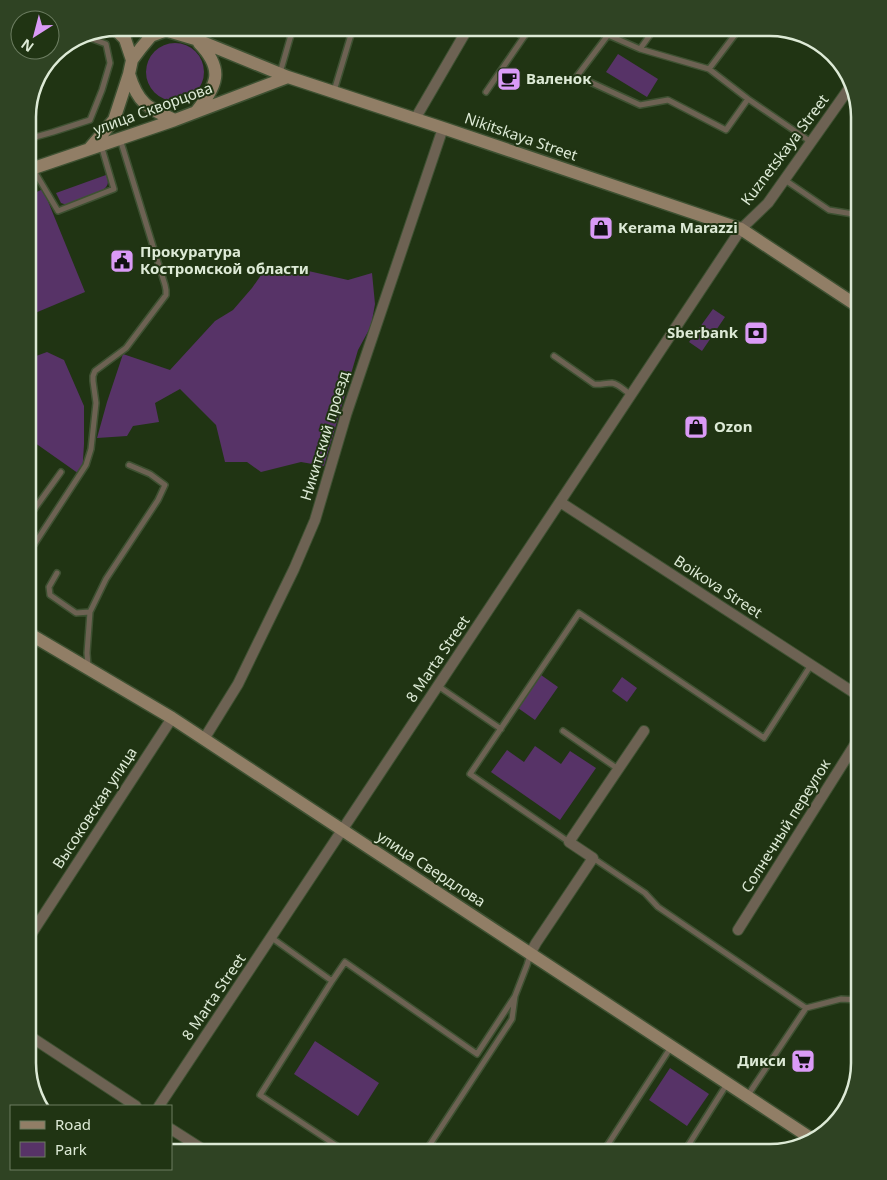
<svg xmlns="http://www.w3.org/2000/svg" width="887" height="1180" font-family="'Noto Sans',sans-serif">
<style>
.green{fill:#573367}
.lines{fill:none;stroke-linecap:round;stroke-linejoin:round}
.lane-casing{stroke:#3e5132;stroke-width:8}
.street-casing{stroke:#3e5132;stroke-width:12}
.secondary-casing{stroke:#3e5132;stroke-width:15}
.lane{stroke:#6d6253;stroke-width:5}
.street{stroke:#6d6253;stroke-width:10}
.secondary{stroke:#917e66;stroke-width:12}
.labels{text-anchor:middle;stroke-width:4;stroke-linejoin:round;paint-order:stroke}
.poi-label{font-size:15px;font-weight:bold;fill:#ddead6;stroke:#203413;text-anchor:start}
.street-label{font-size:15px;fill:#ddead6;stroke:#203413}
.rim{fill:none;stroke:#ddead6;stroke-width:2.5}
</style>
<rect width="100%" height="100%" fill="#203413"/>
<path class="green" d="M146 72a29 29 0 1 1 58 0a29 29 0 1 1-58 0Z
M618,54L658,79L647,97L606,72Z
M106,175C108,180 109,183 106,187C102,193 75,202 67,205L61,203L56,193Z
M43,189L85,292L28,316V196Z
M266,268L291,273L304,270L348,280L372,273L375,304L371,326L358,350L324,466L301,462L261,472L247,462H225L216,425L180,389L155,403L159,422L133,426L127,436L97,438L107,402L123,354L170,370L215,321L233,310L252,288Z
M713,309L725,317L702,351L689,342Z
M47,352L64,360L84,406V444L82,476L28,438V359Z
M541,675L558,687L535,720L518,708Z
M622,677L637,688L627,702L612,691Z
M535,746L561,764L570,751L596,768L560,820L491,772L507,750L524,762Z
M315,1041L379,1083L358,1116L294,1074Z
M670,1068L709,1094L687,1126L649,1100Z"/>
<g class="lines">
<g class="lane-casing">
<path id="lane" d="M509,28L524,37
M599,28L608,35L640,49L709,69L748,99L811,142
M608,35L577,76L640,105L668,100L726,130L748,99
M195,39L199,28
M640,49L655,28
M709,69L740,28
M280,73L293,28
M334,91L353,28
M486,92L530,28
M28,139L53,132L90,120L102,90L110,63L106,44L90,38
M33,169L58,211L114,189L101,145
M785,180L829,210L859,215
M554,356L594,384C600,385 605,383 612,383C619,384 625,391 631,395
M28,518L61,472
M28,554L86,465L91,449L96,403L93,381V376L95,371L126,348L166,295V290L165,285L120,139
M57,573L49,587L50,595L76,613L90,612
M88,666L87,653L90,612L106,579L158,500L165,485L150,474L129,465
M438,686L501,729
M563,731L618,769
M569,842L470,774L579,613L764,738L811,665
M593,858L645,893L658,907L806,1008
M272,938L332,981L260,1095L346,1152
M332,981L345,962L477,1054L515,996
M748,1095L806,1008L841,999L859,1000
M425,1152L512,1019L515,996L527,965L530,955
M603,1152L671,1047
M684,1152L727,1084"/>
</g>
<g class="street-casing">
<path id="street" d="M415,119L468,28
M560,502L859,696
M204,739L238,684L294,569L315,520L346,415L443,128
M738,930L859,738
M28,939L172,718
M530,954L536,943L593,858L569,842L644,731
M28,1035L136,1106
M159,1106L741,229L768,203L850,87
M171,1129L207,1152"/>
</g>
<g class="secondary-casing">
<path id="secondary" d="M158,28L195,39L288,77L443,128L741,229L859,307
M115,29L125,39L132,60
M129,74C138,104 148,108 175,120
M196,112C217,85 225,70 199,43
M90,148L114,120L129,74L132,60L141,48L151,36L167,30
M28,170L175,120L288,77
M28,633L172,718L812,1139"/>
</g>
<use href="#lane" class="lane"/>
<use href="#street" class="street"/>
<use href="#secondary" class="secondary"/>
</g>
<defs>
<g id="cafe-square" transform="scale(1.25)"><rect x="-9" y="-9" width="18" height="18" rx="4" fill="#da9af6" stroke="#203413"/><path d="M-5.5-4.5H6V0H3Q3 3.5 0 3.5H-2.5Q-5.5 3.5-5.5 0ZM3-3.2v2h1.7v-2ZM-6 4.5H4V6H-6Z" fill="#111"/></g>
<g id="shop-square" transform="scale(1.25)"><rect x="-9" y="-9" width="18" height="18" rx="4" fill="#da9af6" stroke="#203413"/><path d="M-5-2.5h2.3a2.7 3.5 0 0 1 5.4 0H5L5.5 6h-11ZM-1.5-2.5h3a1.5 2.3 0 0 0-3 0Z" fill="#111"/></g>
<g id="civic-square" transform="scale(1.25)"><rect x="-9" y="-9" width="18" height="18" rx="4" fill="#da9af6" stroke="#203413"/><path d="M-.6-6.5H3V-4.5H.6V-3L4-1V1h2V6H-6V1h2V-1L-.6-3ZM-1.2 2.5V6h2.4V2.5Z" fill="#111"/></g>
<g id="bank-square" transform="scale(1.25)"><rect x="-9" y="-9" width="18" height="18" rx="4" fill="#da9af6" stroke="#203413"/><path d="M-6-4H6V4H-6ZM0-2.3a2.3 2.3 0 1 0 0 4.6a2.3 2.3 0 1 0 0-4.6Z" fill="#111"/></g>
<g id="supermarket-square" transform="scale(1.25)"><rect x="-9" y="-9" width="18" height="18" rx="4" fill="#da9af6" stroke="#203413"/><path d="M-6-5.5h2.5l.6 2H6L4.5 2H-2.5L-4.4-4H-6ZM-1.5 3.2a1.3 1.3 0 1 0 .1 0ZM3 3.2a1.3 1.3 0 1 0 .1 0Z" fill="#111"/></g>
</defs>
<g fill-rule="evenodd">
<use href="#cafe-square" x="509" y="79"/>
<use href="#shop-square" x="601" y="228"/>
<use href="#civic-square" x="122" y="261"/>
<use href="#bank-square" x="756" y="333"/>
<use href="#shop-square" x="696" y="427"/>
<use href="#supermarket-square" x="803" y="1061"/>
</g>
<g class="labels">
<g class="poi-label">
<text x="526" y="84">Валенок</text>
<text x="618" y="233">Kerama Marazzi</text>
<text x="140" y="257">Прокуратура<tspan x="140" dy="17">Костромской области</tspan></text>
<text x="738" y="338" text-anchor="end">Sberbank</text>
<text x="714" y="432">Ozon</text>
<text x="786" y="1066" text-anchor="end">Дикси</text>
</g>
<g class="street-label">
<text transform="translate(153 109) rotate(-20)" y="5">улица Скворцова</text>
<text transform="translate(521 137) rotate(19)" y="5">Nikitskaya Street</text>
<text transform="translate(785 150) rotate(-53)" y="5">Kuznetskaya Street</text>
<text transform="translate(325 436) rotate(-73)" y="5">Никитский проезд</text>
<text transform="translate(718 587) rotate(33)" y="5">Boikova Street</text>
<text transform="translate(438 659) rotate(-56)" y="5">8 Marta Street</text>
<text transform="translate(95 808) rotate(-57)" y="5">Высоковская улица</text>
<text transform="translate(786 826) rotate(-58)" y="5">Солнечный переулок</text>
<text transform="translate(431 869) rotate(33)" y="5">улица Свердлова</text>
<text transform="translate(214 997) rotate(-56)" y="5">8 Marta Street</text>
</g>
</g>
<path d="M0 0H887V1180H0ZM117 36H770A81 81 0 0 1 851 117V1063A81 81 0 0 1 770 1144H117A81 81 0 0 1 36 1063V117A81 81 0 0 1 117 36Z" fill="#2f4323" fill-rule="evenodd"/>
<path class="rim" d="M117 36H770A81 81 0 0 1 851 117V1063A81 81 0 0 1 770 1144H117A81 81 0 0 1 36 1063V117A81 81 0 0 1 117 36Z"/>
<rect x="10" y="1105" width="162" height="65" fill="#203413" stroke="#6c7d61"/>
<rect x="20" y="1121" width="25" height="8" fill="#917e66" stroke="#6c7d61"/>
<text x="55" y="1130" font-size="15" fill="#ddead6">Road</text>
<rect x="20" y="1142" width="25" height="15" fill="#573367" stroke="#6c7d61"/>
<text x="55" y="1155" font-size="15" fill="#ddead6">Park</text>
<g transform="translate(35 35) rotate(216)"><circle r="24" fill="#203413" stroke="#6c7d61"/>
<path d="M0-4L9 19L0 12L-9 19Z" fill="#da9af6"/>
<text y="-8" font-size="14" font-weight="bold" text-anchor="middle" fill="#ddead6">N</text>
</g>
</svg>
